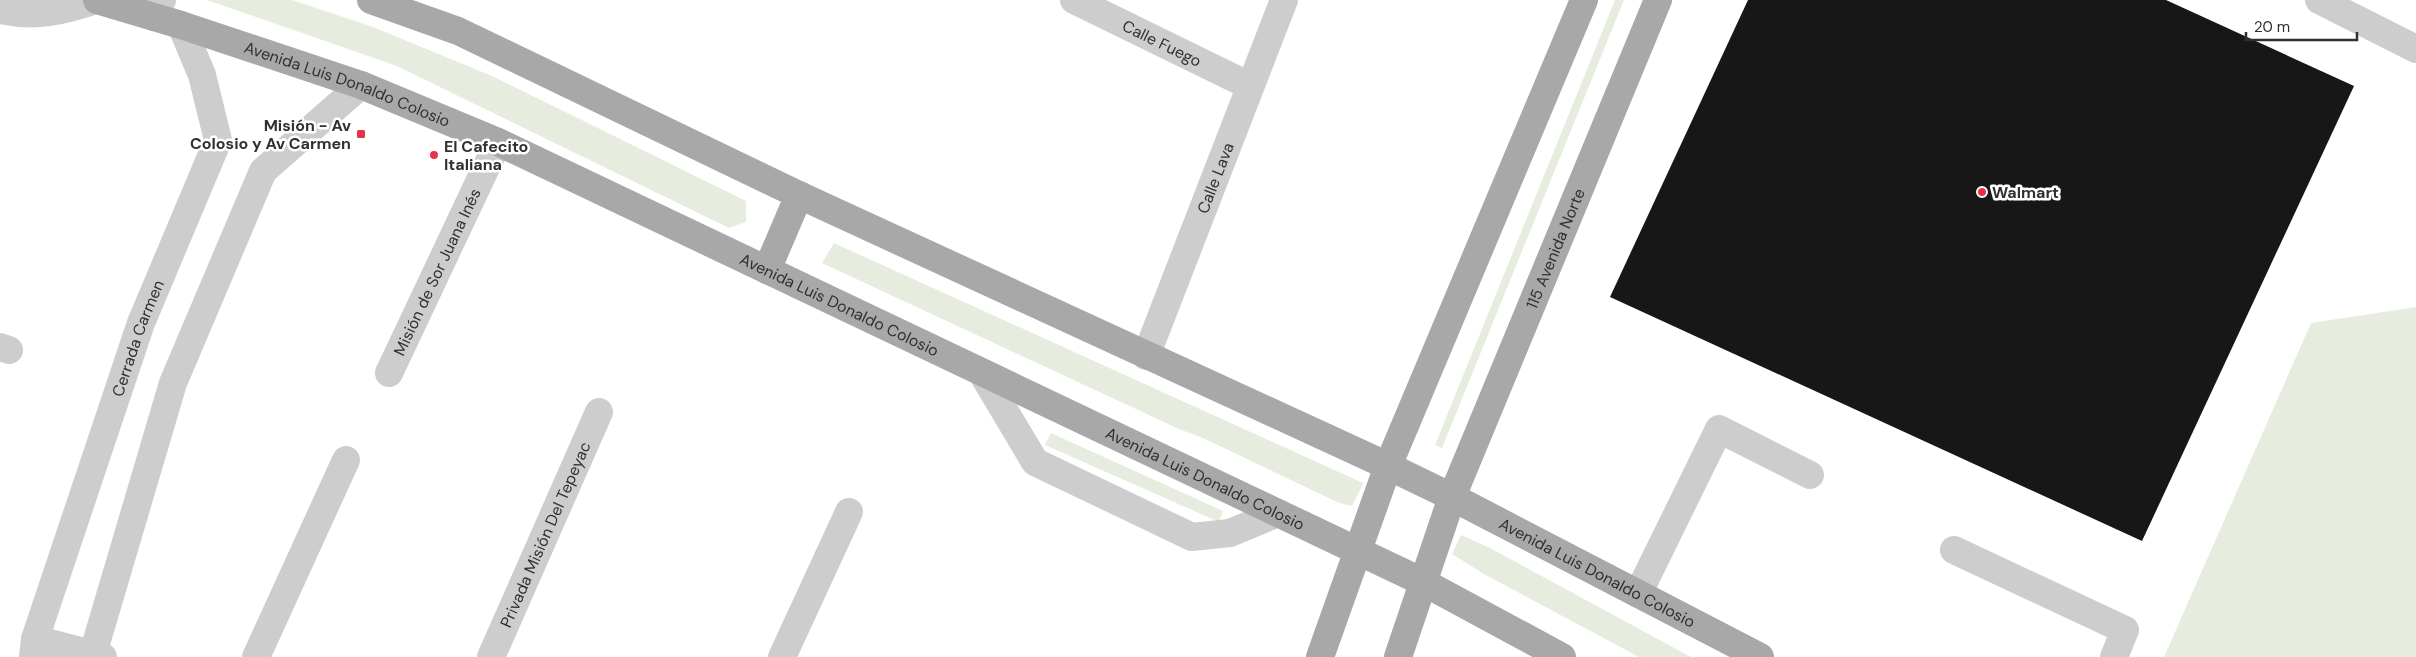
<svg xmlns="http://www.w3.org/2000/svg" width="2416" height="657" font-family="'DM Sans',sans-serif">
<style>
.green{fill:#e7edde}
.building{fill:#171717}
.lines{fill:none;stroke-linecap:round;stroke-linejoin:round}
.minor{stroke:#cdcdcd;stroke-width:28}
.major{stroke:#a8a8a8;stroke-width:28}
.poi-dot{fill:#e73248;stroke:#fff;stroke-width:2}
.labels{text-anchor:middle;stroke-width:5;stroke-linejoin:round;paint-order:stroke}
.street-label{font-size:16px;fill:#303030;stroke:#fff}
.poi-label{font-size:16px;font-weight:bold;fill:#303030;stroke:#fff;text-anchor:start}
</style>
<rect width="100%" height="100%" fill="#fff"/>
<path class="green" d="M207,0H292L373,27L492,76L746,201V222L729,228L397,66Z
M1615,0H1624L1442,448L1435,445Z
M834,243L1363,483V484L1352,506L1339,503L1203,438L1179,429L822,263Z
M2416,307V657H2164L2311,323Z
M1051,433L1223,511L1219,522L1045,445Z
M1461,535L1490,548L1691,657H1639L1484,574L1452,554Z"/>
<path class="building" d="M1748,0H2166L2354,86L2142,541L1610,297Z"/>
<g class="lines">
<g class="minor">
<path id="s1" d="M1074,0L1250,86"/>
<path d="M2319,0L2416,49"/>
<path d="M0,10C34,18 64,11 96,0"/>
<path d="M154,17L162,0"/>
<path d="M0,347L9,350"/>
<path id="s2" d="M1146,356L1284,0"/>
<path id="s3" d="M389,373L498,142"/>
<path d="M982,373L1035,462L1192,537L1230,533L1278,513"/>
<path d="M1954,550L2125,630L2114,657"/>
<path d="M1638,594L1719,429L1810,475"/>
<path d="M35,639L103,657"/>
<path id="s4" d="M33,657L35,639L141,323L218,140L202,75L181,25"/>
<path d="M92,657L173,383L263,171L361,85"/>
<path d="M256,657L346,460"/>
<path id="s5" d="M491,657L599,412"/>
<path d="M782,657L849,512"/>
</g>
<g class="major">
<path id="s6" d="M97,0L181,25L361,85L498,142L1423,582L1562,657"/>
<path id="s7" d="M371,0L458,31L799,195L1388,466L1452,497L1760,657"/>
<path d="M767,270L799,195"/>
<path d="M1320,657L1388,466L1584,0"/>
<path id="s8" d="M1398,657L1452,497L1658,0"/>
</g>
</g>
<g class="poi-dot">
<rect x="356" y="129" width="10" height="10" rx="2.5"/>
<circle cx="434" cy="155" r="5"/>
<circle cx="1982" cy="192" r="5"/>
</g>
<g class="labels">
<g class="street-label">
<text dy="6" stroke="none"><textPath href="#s1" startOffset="98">Calle Fuego</textPath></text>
<text dy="6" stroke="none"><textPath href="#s6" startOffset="264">Avenida Luis Donaldo Colosio</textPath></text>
<text dy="6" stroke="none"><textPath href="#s2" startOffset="191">Calle Lava</textPath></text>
<text dy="6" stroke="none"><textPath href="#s8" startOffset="438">115 Avenida Norte</textPath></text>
<text dy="6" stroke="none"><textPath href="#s3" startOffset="112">Misión de Sor Juana Inés</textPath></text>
<text dy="6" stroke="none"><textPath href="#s6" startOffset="804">Avenida Luis Donaldo Colosio</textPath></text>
<text dy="6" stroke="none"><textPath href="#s4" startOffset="336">Cerrada Carmen</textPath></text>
<text dy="6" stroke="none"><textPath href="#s6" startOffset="1209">Avenida Luis Donaldo Colosio</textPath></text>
<text dy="6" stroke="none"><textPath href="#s5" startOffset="134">Privada Misión Del Tepeyac</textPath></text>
<text dy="6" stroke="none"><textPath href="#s7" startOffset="1354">Avenida Luis Donaldo Colosio</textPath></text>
</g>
<g class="poi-label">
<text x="351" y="131" text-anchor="end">Misión - Av<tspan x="351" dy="18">Colosio y Av Carmen</tspan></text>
<text x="444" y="152">El Cafecito<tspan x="444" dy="18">Italiana</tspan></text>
<text x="1992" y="198">Walmart</text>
</g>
</g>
<path d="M2246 32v8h111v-8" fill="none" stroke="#303030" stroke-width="2.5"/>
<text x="2254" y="32" font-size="15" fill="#303030" stroke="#ffffff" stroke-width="4" paint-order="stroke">20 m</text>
</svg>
